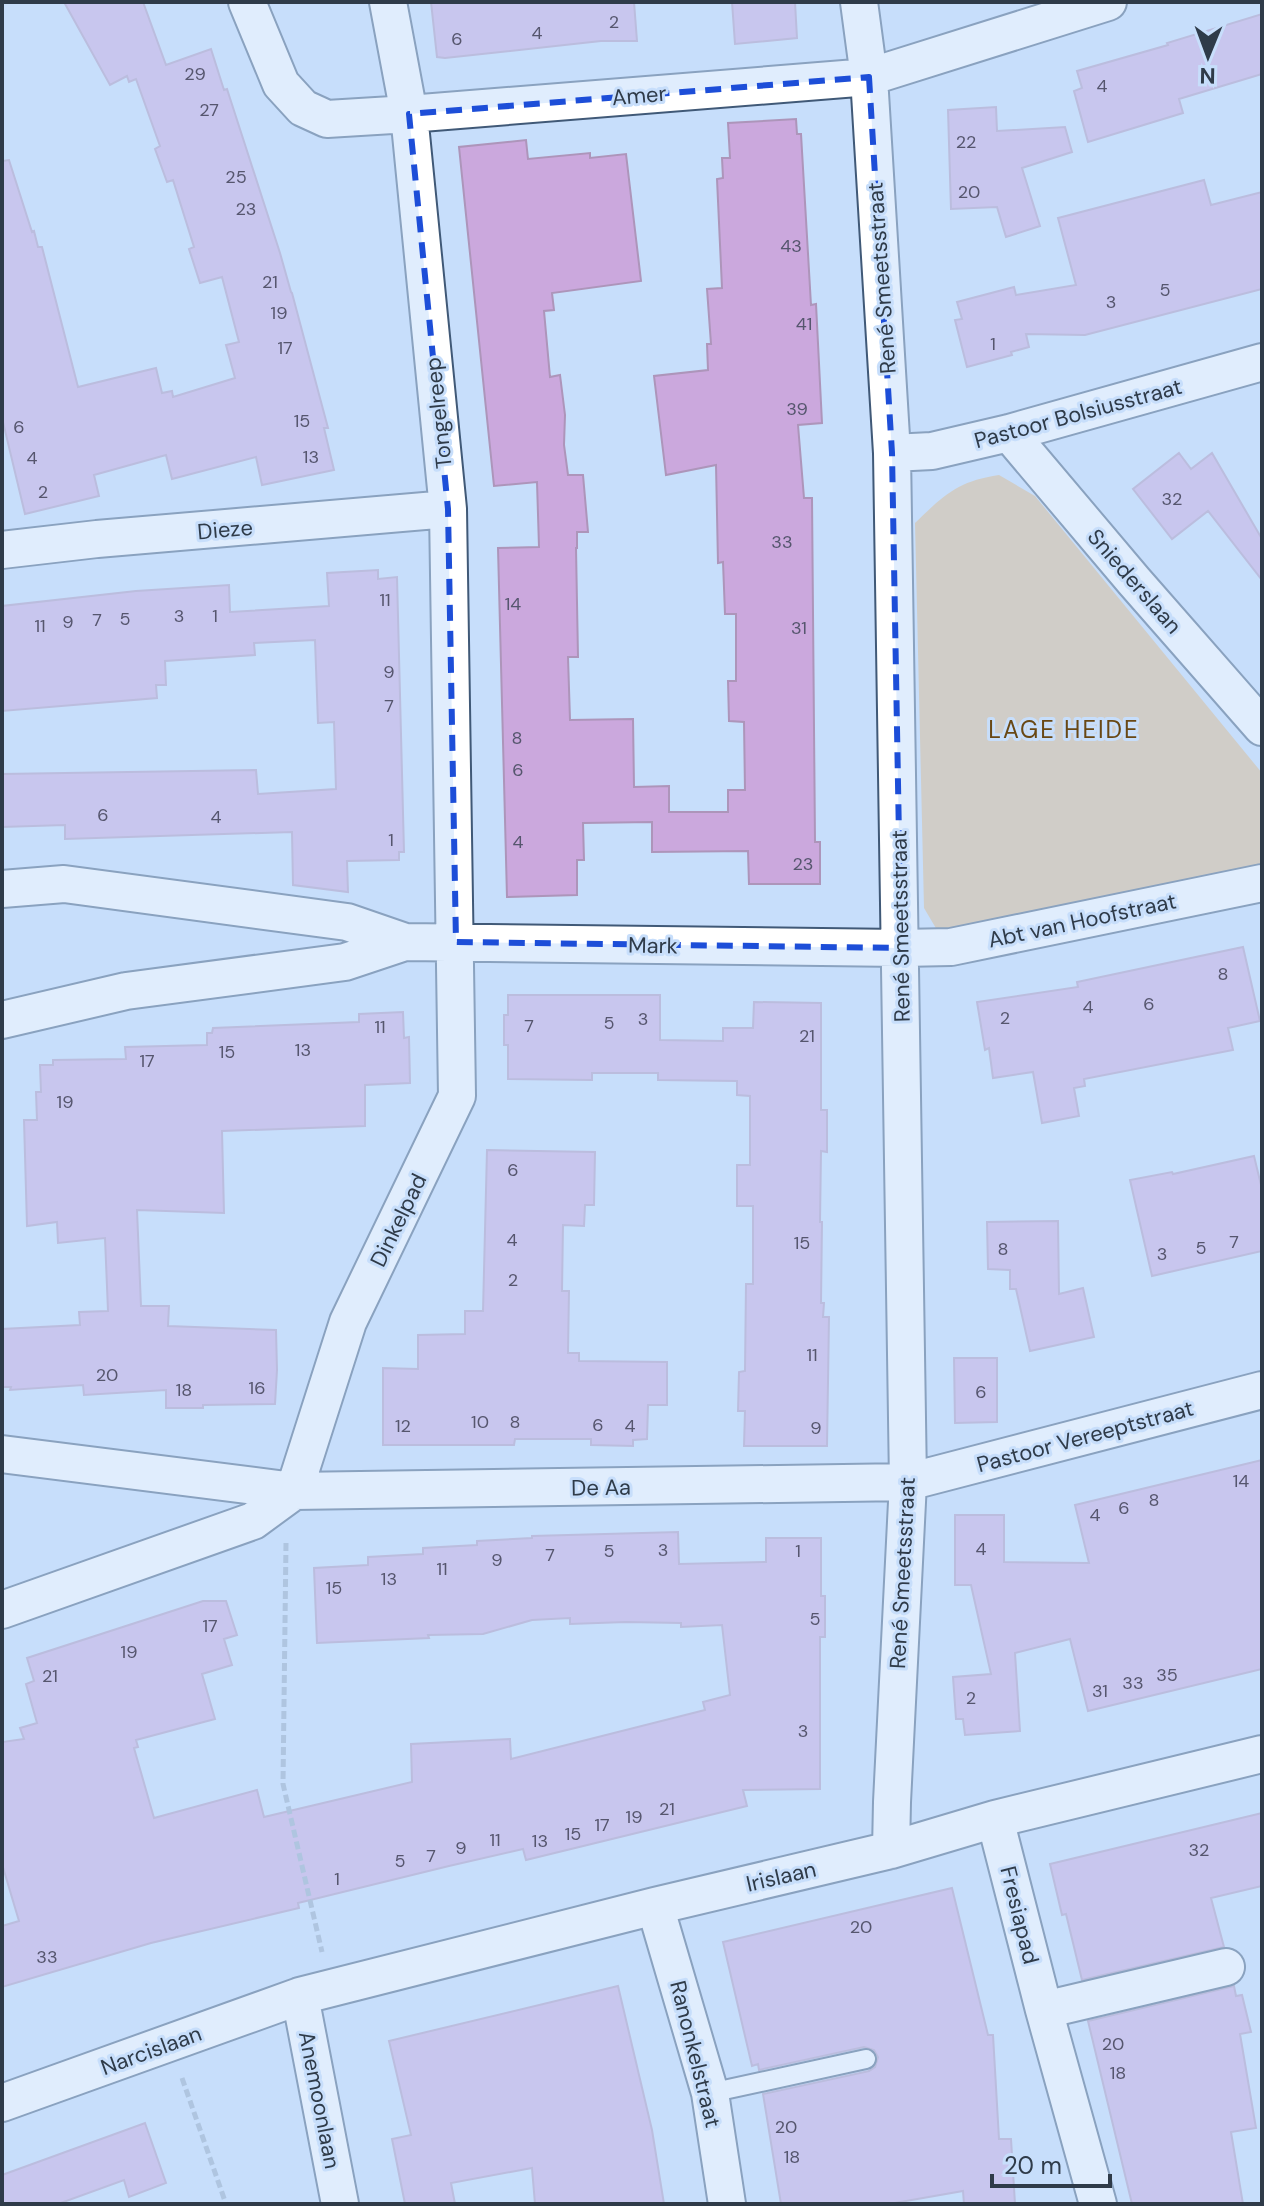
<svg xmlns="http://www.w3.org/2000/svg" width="1264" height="2206" font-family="'DM Sans',sans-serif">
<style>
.green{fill:#dcb98a}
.building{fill:#cba8dd;stroke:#ad95ba;stroke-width:2}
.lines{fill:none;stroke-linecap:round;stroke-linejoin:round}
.lane-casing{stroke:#405977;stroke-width:22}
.street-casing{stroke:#405977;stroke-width:40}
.path{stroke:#93a6be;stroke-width:5;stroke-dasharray:8 4;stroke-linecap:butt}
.lane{stroke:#fff;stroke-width:18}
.street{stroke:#fff;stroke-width:36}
.marked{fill:none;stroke:#1d4ed8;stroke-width:6;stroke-dasharray:16 10;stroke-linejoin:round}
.labels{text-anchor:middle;stroke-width:6;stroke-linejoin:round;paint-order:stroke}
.number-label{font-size:18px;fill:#56566e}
.street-label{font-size:22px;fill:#2f3b49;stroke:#c7defb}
.neighbourhood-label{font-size:24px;letter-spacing:2px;fill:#694814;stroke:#c7defb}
</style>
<rect width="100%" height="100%" fill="#c7defb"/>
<path class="green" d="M999,475L1035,496L1262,773V864L1092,910L937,930L924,908L915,523C944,495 958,481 999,475Z"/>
<path class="building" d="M64,2H143L166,65L211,49L224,90L227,89L280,253L291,292L292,293L328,428H324L334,470L262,485L256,457L172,479L166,455L94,475L99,496L25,514L2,418V161L9,160L32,232L34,231L38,247H42L78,387L156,368L162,393L172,391L173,397L235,378L226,345L239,342L222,277L200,283L189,249L194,247L173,180L167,182L155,149L160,146L136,79L129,82L127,76L110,85Z
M431,2H634L637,41H601L445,58L437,57Z
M732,2H795L797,38L735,44Z
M1262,14V74L1179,99L1183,113L1088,142L1074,91L1082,88L1077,71L1168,45L1167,43Z
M996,107L997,131L1065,127L1072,152L1022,168L1040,226L1006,237L997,207L951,209L948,110Z
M796,119L797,134H801L811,305L816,304L822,423L798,425L804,498H812L815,842H820V884H749L748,851L652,852V822L583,823L584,860H577V895L507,897L498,548L539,547L537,482L494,486L459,147L526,140L528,159L590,153V158L626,154L641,281L552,293L554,310L544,311L550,377L560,375L565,415L564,445L568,475H583L588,532H577V548H576L578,657H568L570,720L633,719L634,787L669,786V812H728V790H745L744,722L729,721L728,681H736V614H725L723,562L718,563L716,465L666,475L654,376L708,370L707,344H711L707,289L722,288L717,179L723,178L722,158H730L728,123Z
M1204,180L1211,205L1262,192V289L1085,335L1026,334L1029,347L1011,352L1012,355L967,367L955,320L962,319L957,302L1014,287L1016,295L1076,285L1058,218Z
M1179,453L1191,469L1212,453L1262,539V580L1208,511L1172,539L1133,489Z
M378,570V579L397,577L404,852H399V860L347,861L348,892L293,885L292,832L65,839V825L2,827V774L256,770L258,794L336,789L334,722L318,723L315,640L254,643L255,655L165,661L166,685H156L157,698L2,711V606L136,591L229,585L230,612L329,606L327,573Z
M1243,947L1260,1021L1228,1028L1233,1050L1084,1079L1085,1086L1074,1088L1079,1116L1042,1123L1033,1072L993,1078L989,1048L985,1050L977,1002L1078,987L1077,982Z
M508,995H660V1040L723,1041V1028H753L754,1002L821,1003V1110H827V1152L821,1151L820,1222H822L821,1303H824L823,1317H829L827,1446H744L745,1411H738L739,1372L745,1371L746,1284H753V1206H737V1165H750V1096L737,1095V1081L658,1080V1073H592V1080L508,1079V1045H504V1015H508Z
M403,1012L404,1038L409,1037L410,1083L365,1085V1126L222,1131L224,1213L137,1210L141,1306H169L168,1326L276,1330L277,1370L275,1404L203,1405V1408H166V1390L84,1395L83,1385L10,1390L11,1387H2V1329L80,1325L79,1312L108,1311L105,1238L58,1243L57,1222L27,1226L24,1120H37L36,1092H41L40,1065H53V1060L126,1059L125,1047L207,1045V1033H212L213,1028L359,1022V1014Z
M487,1150L595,1152L594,1205H585L584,1226L563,1225L562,1291H569L568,1353H579V1361L667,1362V1405H648L647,1439L633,1440V1446L591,1445V1439H515L514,1445H383V1368L418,1369V1335L465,1334V1311H483Z
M1254,1156L1262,1189V1251L1152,1276L1130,1180L1172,1172L1173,1174Z
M1058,1221L1059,1294L1083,1288L1094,1337L1030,1351L1016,1289H1010V1270L988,1269L987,1222Z
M954,1358H997V1422L955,1423Z
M1262,1460V1669L1088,1711L1070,1639L1015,1653L1020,1731L965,1735L963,1719H956L953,1677L991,1674L971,1585H955V1515H1004V1562L1089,1563L1075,1505Z
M678,1532L679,1564L766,1562V1538H821V1596H825V1637H820V1789L743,1790L747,1806L526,1860L523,1849L449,1866L298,1903L299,1908L151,1943L2,1987V1926L19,1921L2,1864V1742L24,1739L20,1728L37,1723L26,1684L34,1681L27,1658L203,1601H226L237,1635L224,1639L232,1665L202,1674L215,1719L136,1740L138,1747L134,1748L154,1818L257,1790L264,1817L412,1782L411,1744L510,1739L511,1759L705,1710L703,1702L730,1695L722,1625L681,1627V1623L626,1622L570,1624V1618L532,1620L483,1634L428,1635L429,1638L317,1643L314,1568L368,1565V1557L423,1554V1548L477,1545V1541L532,1538V1536Z
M1262,1813V1886L1211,1898L1224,1947L1082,1980L1066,1914L1062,1915L1050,1864Z
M952,1888L988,2035H993L999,2139H1011L1015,2204H964L963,2191L889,2204H781L763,2094L869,2071L875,2067L878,2057L874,2050L864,2047L759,2070L758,2064L752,2066L723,1942Z
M618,1986L652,2130L664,2204H535L532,2168L451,2183L455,2204H405L392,2139L411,2135L389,2041Z
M1234,1986L1236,1996L1242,1995L1251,2032L1240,2034L1256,2128L1231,2132L1243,2204H1132L1088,2021Z
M145,2123L166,2183L129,2197L124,2180L58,2204H2V2175Z"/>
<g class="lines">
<g class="lane-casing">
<path id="lane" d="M710,2093L866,2059"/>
</g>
<g class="street-casing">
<path id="street" d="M388,2L409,114L869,77L1108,2
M859,2L869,77L892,453L908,1482L892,1802L891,1850
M1009,433L1134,581L1262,727
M892,453L932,451L1009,433L1262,362
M2,550L97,539L448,509
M2,889L64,884L347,922L405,942L901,948L951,947L1262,883
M2,1020L126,991L345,962L405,942
M2,1454L294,1491L908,1482L1262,1390
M2,1610L253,1521L294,1491L348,1322L457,1096L448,509L409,114L327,119L303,108L281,84L247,2
M995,1819L1044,2010L1226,1967
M655,1906L710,2093L727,2204
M300,1996L340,2204
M1044,2010L1098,2204
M2,2103L300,1996L655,1906L891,1850L995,1819L1262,1754"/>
</g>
<path class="path" d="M286,1543L283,1784L322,1952
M182,2078L226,2204"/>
<use href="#lane" class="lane"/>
<use href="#street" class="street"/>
</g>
<path d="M0 0H1264V2206H0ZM869,77L892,453L901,948L456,942L448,509L409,114Z" fill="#c7defb" fill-opacity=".55" fill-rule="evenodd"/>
<path class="marked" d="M869,77L892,453L901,948L456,942L448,509L409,114Z"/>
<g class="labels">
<g class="number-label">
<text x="614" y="28">2</text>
<text x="537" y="39">4</text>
<text x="457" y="45">6</text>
<text x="195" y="80">29</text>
<text x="1102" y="92">4</text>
<text x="209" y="116">27</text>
<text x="966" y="148">22</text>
<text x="236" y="183">25</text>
<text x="969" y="198">20</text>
<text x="246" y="215">23</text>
<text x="791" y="252">43</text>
<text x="270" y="288">21</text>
<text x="1165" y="296">5</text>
<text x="1111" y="308">3</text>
<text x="279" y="319">19</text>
<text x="804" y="330">41</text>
<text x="993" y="350">1</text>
<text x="285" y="354">17</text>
<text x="797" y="415">39</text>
<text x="302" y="427">15</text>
<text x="19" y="433">6</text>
<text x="311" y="463">13</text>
<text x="32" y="464">4</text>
<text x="43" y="498">2</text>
<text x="1172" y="505">32</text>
<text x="782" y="548">33</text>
<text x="385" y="606">11</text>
<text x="513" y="610">14</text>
<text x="179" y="622">3</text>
<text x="215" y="622">1</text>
<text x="125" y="625">5</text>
<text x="97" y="626">7</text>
<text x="68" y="628">9</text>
<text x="40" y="632">11</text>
<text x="799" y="634">31</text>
<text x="389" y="678">9</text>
<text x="389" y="712">7</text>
<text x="517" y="744">8</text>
<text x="518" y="776">6</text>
<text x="103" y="821">6</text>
<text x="216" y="823">4</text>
<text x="391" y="846">1</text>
<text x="518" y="848">4</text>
<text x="803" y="870">23</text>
<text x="1223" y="980">8</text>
<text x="1149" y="1010">6</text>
<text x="1088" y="1013">4</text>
<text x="1005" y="1024">2</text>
<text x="643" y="1025">3</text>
<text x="609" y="1029">5</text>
<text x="529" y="1032">7</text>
<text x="380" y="1033">11</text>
<text x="807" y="1042">21</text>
<text x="303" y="1056">13</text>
<text x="227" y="1058">15</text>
<text x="147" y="1067">17</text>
<text x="65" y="1108">19</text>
<text x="513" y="1176">6</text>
<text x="512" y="1246">4</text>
<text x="1234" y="1248">7</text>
<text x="802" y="1249">15</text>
<text x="1201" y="1254">5</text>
<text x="1003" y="1255">8</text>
<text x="1162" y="1260">3</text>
<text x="513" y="1286">2</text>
<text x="812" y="1361">11</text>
<text x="107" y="1381">20</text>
<text x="257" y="1394">16</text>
<text x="184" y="1396">18</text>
<text x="981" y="1398">6</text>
<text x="480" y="1428">10</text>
<text x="515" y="1428">8</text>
<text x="598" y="1431">6</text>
<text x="403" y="1432">12</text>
<text x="630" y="1432">4</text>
<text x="816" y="1434">9</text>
<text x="1241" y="1487">14</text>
<text x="1154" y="1506">8</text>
<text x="1124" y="1514">6</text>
<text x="1095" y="1521">4</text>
<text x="981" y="1555">4</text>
<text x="663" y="1556">3</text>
<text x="609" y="1557">5</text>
<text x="798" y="1557">1</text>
<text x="550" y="1561">7</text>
<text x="497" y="1566">9</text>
<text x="442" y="1575">11</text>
<text x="389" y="1585">13</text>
<text x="334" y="1594">15</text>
<text x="815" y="1625">5</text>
<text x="210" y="1632">17</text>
<text x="129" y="1658">19</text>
<text x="1167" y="1681">35</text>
<text x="50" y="1682">21</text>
<text x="1133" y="1689">33</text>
<text x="1100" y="1697">31</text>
<text x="971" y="1704">2</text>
<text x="803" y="1737">3</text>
<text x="667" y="1815">21</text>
<text x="634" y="1823">19</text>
<text x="602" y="1831">17</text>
<text x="573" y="1840">15</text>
<text x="495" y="1846">11</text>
<text x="540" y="1847">13</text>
<text x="461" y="1854">9</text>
<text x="1199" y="1856">32</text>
<text x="431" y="1862">7</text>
<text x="400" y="1867">5</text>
<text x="337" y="1885">1</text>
<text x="861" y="1933">20</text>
<text x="47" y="1963">33</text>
<text x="1113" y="2050">20</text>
<text x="1118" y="2079">18</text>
<text x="786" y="2133">20</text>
<text x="792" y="2163">18</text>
</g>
<g class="street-label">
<text transform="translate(639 95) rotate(-5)" y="8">Amer</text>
<text transform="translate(881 278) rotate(-94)" y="8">René Smeetsstraat</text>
<text transform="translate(438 413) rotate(-96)" y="8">Tongelreep</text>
<text transform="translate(1078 413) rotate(-15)" y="8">Pastoor Bolsiusstraat</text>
<text transform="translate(225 529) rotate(-5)" y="8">Dieze</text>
<text transform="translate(1135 581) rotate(49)" y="8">Sniederslaan</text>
<text transform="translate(1082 920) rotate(-12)" y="8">Abt van Hoofstraat</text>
<text transform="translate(900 926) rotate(-91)" y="8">René Smeetsstraat</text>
<text transform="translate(653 945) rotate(1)" y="8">Mark</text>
<text transform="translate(398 1220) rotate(-64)" y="8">Dinkelpad</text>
<text transform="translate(1085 1436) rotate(-15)" y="8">Pastoor Vereeptstraat</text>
<text transform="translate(601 1487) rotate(-1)" y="8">De Aa</text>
<text transform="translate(902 1573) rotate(-87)" y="8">René Smeetsstraat</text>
<text transform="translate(781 1876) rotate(-13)" y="8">Irislaan</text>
<text transform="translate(1020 1915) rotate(76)" y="8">Fresiapad</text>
<text transform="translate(151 2050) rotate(-20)" y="8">Narcislaan</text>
<text transform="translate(696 2054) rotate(76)" y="8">Ranonkelstraat</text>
<text transform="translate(320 2100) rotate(79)" y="8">Anemoonlaan</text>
</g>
<g class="neighbourhood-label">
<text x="1064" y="738">LAGE HEIDE</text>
</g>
</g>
<rect width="1264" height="2206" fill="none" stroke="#2f3b49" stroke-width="8"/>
<g transform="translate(1208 56) rotate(181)" stroke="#c7defb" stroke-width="6" paint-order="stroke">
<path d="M0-6L14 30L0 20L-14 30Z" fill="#2f3b49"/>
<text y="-12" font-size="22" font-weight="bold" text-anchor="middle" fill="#2f3b49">N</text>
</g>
<path d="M992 2174v12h118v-12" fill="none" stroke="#2f3b49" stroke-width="4"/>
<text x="1004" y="2174" font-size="24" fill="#2f3b49" stroke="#c7defb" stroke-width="6" paint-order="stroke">20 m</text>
</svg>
